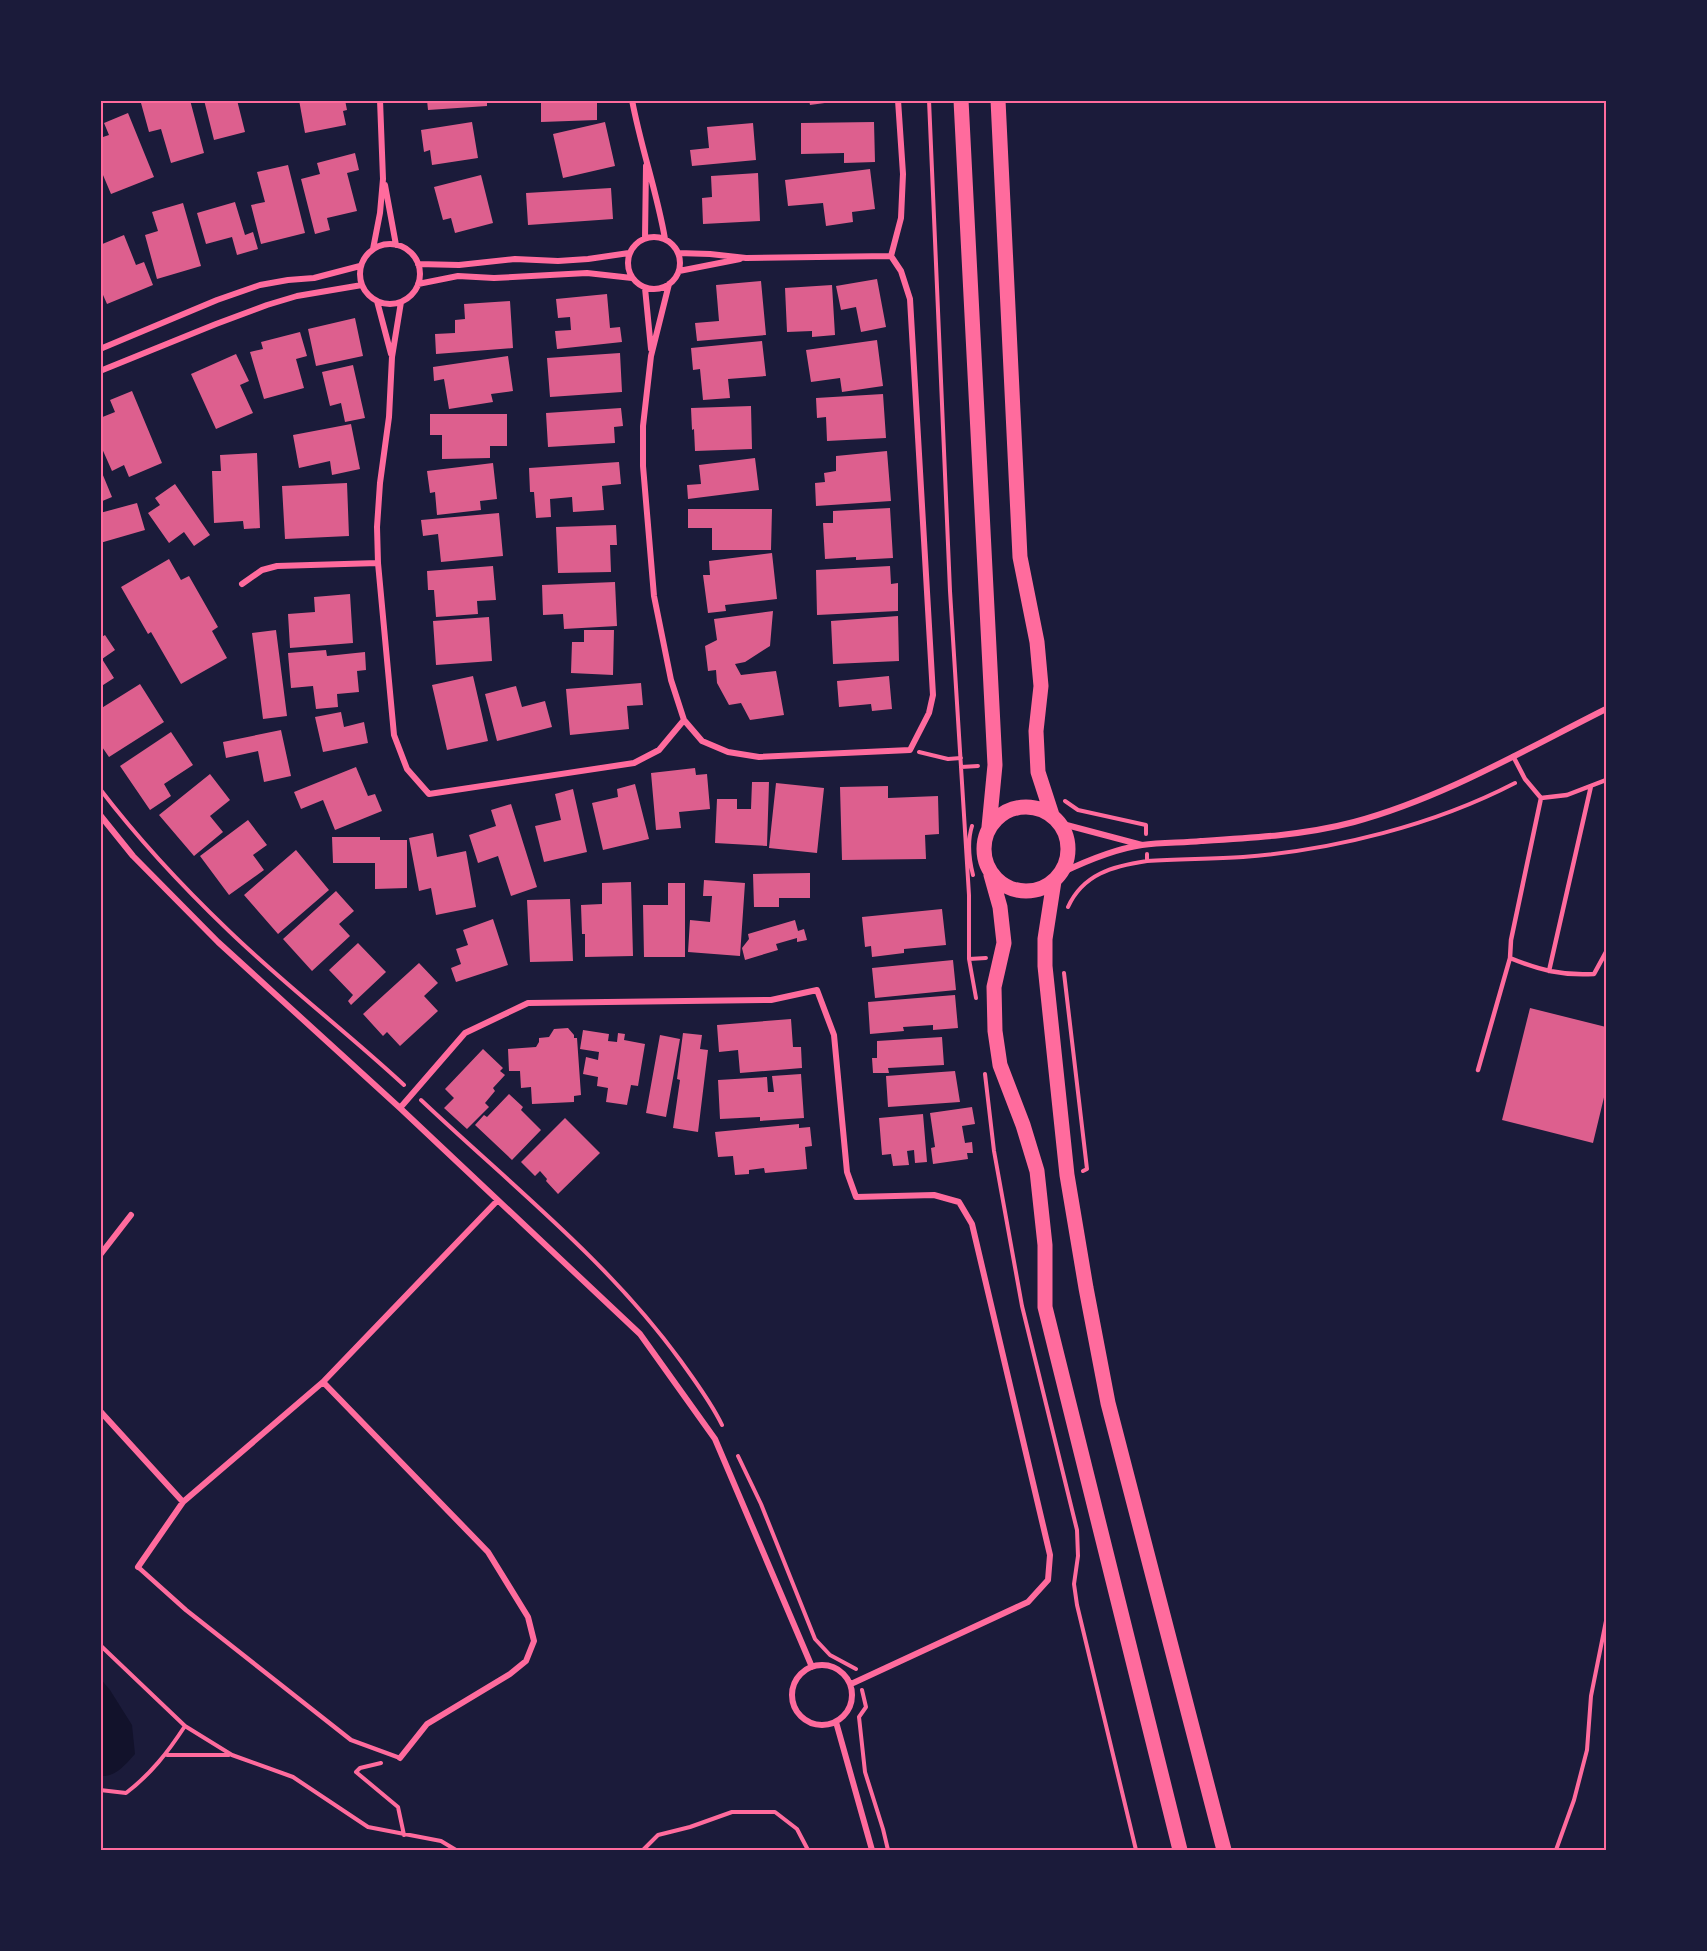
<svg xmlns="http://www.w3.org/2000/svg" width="1707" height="1951" font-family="'Fira Sans Condensed',sans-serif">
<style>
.water{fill:#12122b}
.building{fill:#dd5f8e}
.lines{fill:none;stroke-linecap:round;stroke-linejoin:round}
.path{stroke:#ff6b9d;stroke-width:4}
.service{stroke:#ff6b9d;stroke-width:4.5}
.minor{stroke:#ff6b9d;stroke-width:6}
.primary{stroke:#ff6b9d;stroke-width:15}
.neatline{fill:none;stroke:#ff6b9d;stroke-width:2}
</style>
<rect width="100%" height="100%" fill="#1b1b3a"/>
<path class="water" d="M100,1678L110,1690L132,1725L135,1754C125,1765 116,1777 101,1776Z"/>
<path class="building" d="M151,100H190L204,153L171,163L161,129L149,132L141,103Z
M204,100H237L245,132L214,140Z
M299,100H345L347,110L343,111L346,125L305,133Z
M427,100H487V106L428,110Z
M541,100H597V120L541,122Z
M809,100H832V102L810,105Z
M128,113L154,177L111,194L100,168V138L109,135L104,123Z
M472,122L478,158L432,165L430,150L424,152L421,130Z
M605,122L615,166L563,178L553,134Z
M874,122L875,162L844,163V153L801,154V123Z
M753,123L756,160L692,166L690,150L709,148L707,127Z
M355,153L359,170L347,173L357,211L327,218L330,230L315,234L301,179L320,174L317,163Z
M288,165L305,233L261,244L251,205L265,202L257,172Z
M870,169L875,209L852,212L853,222L826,226L823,203L788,206L785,180Z
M758,173L760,221L703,224L702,198L712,197L711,176Z
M481,175L493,223L455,233L451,218L443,220L434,187Z
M611,188L613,219L528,225L526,193Z
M235,202L245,235L253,232L258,249L237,255L232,237L206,244L197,213Z
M183,203L201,266L157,279L145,235L158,231L152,212Z
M124,235L136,265L144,262L153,285L107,304L100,288V245Z
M877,279L886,327L861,332L856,307L841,310L836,286Z
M761,281L766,335L697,341L695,323L719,321L716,285Z
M832,285L835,335L812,337V331L787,332L785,288Z
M607,294L610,328L620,327L622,342L557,349L555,331L571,330L570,317L558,318L556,299Z
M510,301L513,348L436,354L435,334L455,333V320L465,319L464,304Z
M355,318L363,356L316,366L308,329Z
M300,332L307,356L296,359L304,388L264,399L250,352L263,349L261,342Z
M877,340L883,386L842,392L840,378L811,382L806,350Z
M762,341L766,376L728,379L730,398L703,400L700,369L693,370L691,348Z
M620,353L622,392L550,397L547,358Z
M236,354L249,381L240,385L253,413L216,429L191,374Z
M508,356L513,391L491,394L493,402L449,409L444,379L434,381L433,367Z
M353,365L365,418L345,422L341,403L330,406L322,372Z
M132,391L162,463L129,477L124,465L112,471L100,444V418L115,412L110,400Z
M883,394L886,438L827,441L826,417L817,418L816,398Z
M751,406L752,449L695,451L694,429L692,430L691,408Z
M621,408L623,426L614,427L615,443L548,447L546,413Z
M430,414H507V446H490V458L442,459V435H430Z
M351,424L360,469L332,475L330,461L299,468L293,435Z
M887,451L891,501L816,506L815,483L825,482L824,473L836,471V456Z
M257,453L260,528L244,529L243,521L214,523L212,471H221L220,455Z
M755,458L759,490L688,499L687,485L701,484L699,465Z
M619,462L621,484L602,486L604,510L573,512L572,497L550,499L551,517L536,518L534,492H530L529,468Z
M493,463L497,499L480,501L481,510L437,515L435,492L430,493L427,471Z
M100,468L112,497L100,502Z
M347,483L349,536L285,539L282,486Z
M175,484L210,535L194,546L184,532L169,543L148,513L160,505L155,498Z
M137,503L145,530L100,543V513Z
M890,508L893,558L856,560V557L825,559L823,523H833V511Z
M688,509H772L771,550H712V528H688Z
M499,513L503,556L441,562L438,534L423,536L421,520Z
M616,525L617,545H610L611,572L558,573L556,527Z
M772,553L777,599L725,605L726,611L708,613L703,575H710L709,561Z
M169,559L181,580L189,576L218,627L212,631L227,658L181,684L151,632L148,634L121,587Z
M493,566L496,600L477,601L478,614L436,617L434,590H428L427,571Z
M890,566L891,584L898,583V611L817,615L816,570Z
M615,582L617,626L564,629L563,614L543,615L542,585Z
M350,594L353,643L290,648L288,614L315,612L314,597Z
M773,611L770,646L745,662L735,664L741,675L776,671L784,715L750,720L741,703L729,705L717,683L716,670L708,671L705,646L717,640L714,619Z
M898,616L899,661L833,664L831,621Z
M489,617L492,661L436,665L433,621Z
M276,630L287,716L263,719L252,633Z
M584,630H614L613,675L571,673L572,642H584Z
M105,635L115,650L102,659L114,678L100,687V638Z
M326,650L327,656L365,652L366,670L357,671L359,692L337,694L338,707L316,709L313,686L291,688L288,653Z
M473,676L488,741L447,750L432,685Z
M889,676L892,709L872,711L871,704L839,707L837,681Z
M641,683L643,705L627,706L629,729L570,735L566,689Z
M140,684L164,722L109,757L100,744V709Z
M516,686L522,707L545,701L552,727L497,741L485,694Z
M341,712L344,727L364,722L368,743L323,752L315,717Z
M281,730L291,776L264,782L258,751L226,758L223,742Z
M171,732L193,765L164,784L171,796L150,810L120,766Z
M356,767L368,796L375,794L382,811L335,830L323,800L301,809L294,792Z
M695,768L696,775L707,774L710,809L679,812L681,828L656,830L651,773Z
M210,774L230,800L210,816L223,832L194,856L159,815Z
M752,782H769L767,846L715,843L717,799H737V809H751Z
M776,783L824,788L817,853L769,848Z
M635,784L649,839L603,850L592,803L618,797L617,789Z
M888,786V798L938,796L939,834L925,835L926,859L842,860L840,787Z
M573,789L587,852L544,862L535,826L561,820L555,794Z
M511,804L537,887L511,896L498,856L478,863L469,835L496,826L491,810Z
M248,820L267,845L253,855L264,870L229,895L200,856Z
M433,833L437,857L466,851L476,907L436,915L431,888L419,891L409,838Z
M332,837H380V840H407V888L375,889V863H333Z
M296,850L329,890L278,934L244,895Z
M810,873V898H779V907H754L753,874Z
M704,880L745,883L740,956L688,952L690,920L710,922L712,896H703Z
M631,882L633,956L585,957V934H582L581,905L602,904V883Z
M668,883H685V957H644L643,905H668Z
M336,891L354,911L339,924L350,936L312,971L283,939Z
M570,899L573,961L530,962L527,900Z
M942,909L946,945L904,949V953L872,957L871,946L865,947L862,917Z
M493,919L508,965L456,982L451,968L461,964L456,949L468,945L463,930Z
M795,920L798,931L804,929L807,940L797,942V938L776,944L778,950L745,960L742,948L749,939L748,934Z
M358,943L386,972L351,1005L348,1001L353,995L329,970Z
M953,960L956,990L875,998L872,968Z
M419,963L438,983L424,996L438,1011L400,1046L387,1032L383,1036L363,1014Z
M955,995L958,1028L933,1030V1025L903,1027L904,1031L870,1034L868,1002Z
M1530,1008L1606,1027V1089L1593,1143L1502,1120Z
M791,1019L793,1047H801L802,1068L740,1073L738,1050L719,1052L717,1025Z
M568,1028L574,1035V1038H577L581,1095L574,1096V1102L532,1104L531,1087L521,1088L520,1071H509L508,1049L536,1047L539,1042V1038L549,1037L554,1029Z
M583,1030L609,1034L608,1041L617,1042L618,1033L625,1034L624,1040L645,1044L638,1086L631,1085L627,1105L606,1102L608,1088L597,1086L598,1077L583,1074L586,1057L598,1060L599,1052L580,1049Z
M683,1033L702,1035L700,1049L708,1050L698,1132L673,1128L680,1080L677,1079Z
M660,1035L680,1039L666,1117L646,1113Z
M942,1037L944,1065L888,1068L889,1073H873L872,1058H877V1041Z
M483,1049L503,1068L500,1071L505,1075L493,1088L495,1091L485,1103L489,1107L467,1129L444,1108L454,1098L445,1089Z
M955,1071L960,1102L888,1107L886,1076Z
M801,1074L804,1118L760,1121V1117L720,1119L718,1080L767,1077L768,1092H774L772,1076Z
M509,1094L523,1107L521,1110L541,1130L512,1160L475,1125L484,1115L487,1117Z
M972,1107L975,1124L962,1126L965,1143L972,1142L973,1153H967L968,1159L933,1164L931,1148L935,1147L930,1113Z
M923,1114L927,1162L915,1163L914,1150L907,1151L909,1165L893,1166L891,1154L882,1155L879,1118Z
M565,1118L600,1153L558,1194L546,1181L547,1179L540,1171L535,1176L521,1162Z
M799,1124V1128L810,1127L812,1146L805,1147L807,1169L765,1173L764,1168L749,1170V1174L735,1175L733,1156L718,1157L715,1132Z"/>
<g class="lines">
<path class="path" d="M929,100L950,591L969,895V959L976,998
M919,752L948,759L961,758
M961,767L978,766
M100,789C139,840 183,887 229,931C285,985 347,1032 404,1085
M1065,801L1078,810L1146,825V834
M972,826C967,842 969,859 973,875
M1147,861C1179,859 1211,859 1243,857C1334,850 1434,825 1515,783
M1068,907C1083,874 1113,866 1147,861V854
M969,959L986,958
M1064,973L1087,1169L1083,1171
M985,1074L994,1151L1022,1306L1077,1530L1078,1556L1074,1584L1077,1605L1136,1850
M421,1100C510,1184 608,1261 680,1360C695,1381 711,1402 722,1425
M738,1456L761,1504L815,1639L830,1655L856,1669
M100,1645L185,1726L232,1755L293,1777L368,1827L441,1841L456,1850
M862,1690L866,1707L859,1717L865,1772L883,1829L888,1850
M167,1755H229
M381,1763L360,1768L356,1772L398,1807L404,1835
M100,1790L126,1793C151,1774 168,1752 185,1726
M643,1850L658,1835L690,1827L732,1812H775L797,1829L808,1850
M1556,1850L1574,1800L1587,1750L1591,1696L1606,1621"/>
<path class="service" d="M1513,756L1525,779L1541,798L1567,795L1606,780
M1541,798L1511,940L1510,958C1539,970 1563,976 1594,974L1606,952
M1549,971L1591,786
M1478,1070L1510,958
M138,1567L186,1610L351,1740L400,1758"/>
<path class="minor" d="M632,100C641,148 657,192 665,239
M385,185L396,245
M628 263a26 26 0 1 1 52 0a26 26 0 1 1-52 0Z
M645,238L646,166
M360 274a30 30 0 1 1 60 0a30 30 0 1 1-60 0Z
M373,249L380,213L383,179L380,100
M678,253L710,254L746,258L891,256
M418,264L459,265L515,259L558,261L588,259L629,253
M679,271L740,259
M418,284L458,276L494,278L587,273L632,278
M669,284L651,356L643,426V466L654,596L671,680L684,720L702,741L728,752L759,757L910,750L929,713L933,695L910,299L901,271L891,256L901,218L903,174L898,100
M645,288L651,349
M377,301L391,354
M401,302L392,357L389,417L380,483L377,527L378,563L394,735L407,769L429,794L634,763L659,750L684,720
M100,349L217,300L260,285L288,280L314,278L360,266
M100,371L216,324L267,305L297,296L362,285
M242,584L262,570L277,566L378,563
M100,815L133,856L218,942L400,1108L640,1334L715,1439L812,1667
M1059,823L1142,845
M1061,873C1086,861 1114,849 1142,845C1162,842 1182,843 1201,841C1252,838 1305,835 1354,822C1443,798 1524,750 1606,709
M400,1108L465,1033L528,1003L771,1000L817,990L834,1035L847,1172L856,1197L934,1195L959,1202L972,1224L1050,1555L1048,1580L1028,1602L851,1684
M100,1255L131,1215
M323,1382L488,1552L528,1617L534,1641L526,1661L510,1674L427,1724L400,1758
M100,1411L183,1502
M138,1567L183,1502L323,1382L497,1201
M792 1695a30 30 0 1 1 60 0a30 30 0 1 1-60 0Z
M836,1722L872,1850"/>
<path class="primary" d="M961,100L995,765L989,827
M998,100L1020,557L1037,642L1041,686L1036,731L1038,772L1052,815
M984 849a42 42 0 1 1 84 0a42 42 0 1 1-84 0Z
M991,875L1000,907L1004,943L994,987L995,1031L1000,1065L1023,1125L1037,1171L1045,1245V1307L1180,1850
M1054,881L1045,939V966L1067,1175L1086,1288L1108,1403L1224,1850"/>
</g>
<rect width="1707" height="1951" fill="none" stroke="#1b1b3a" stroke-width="204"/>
<rect x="102" y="102" width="1503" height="1747" class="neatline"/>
</svg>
